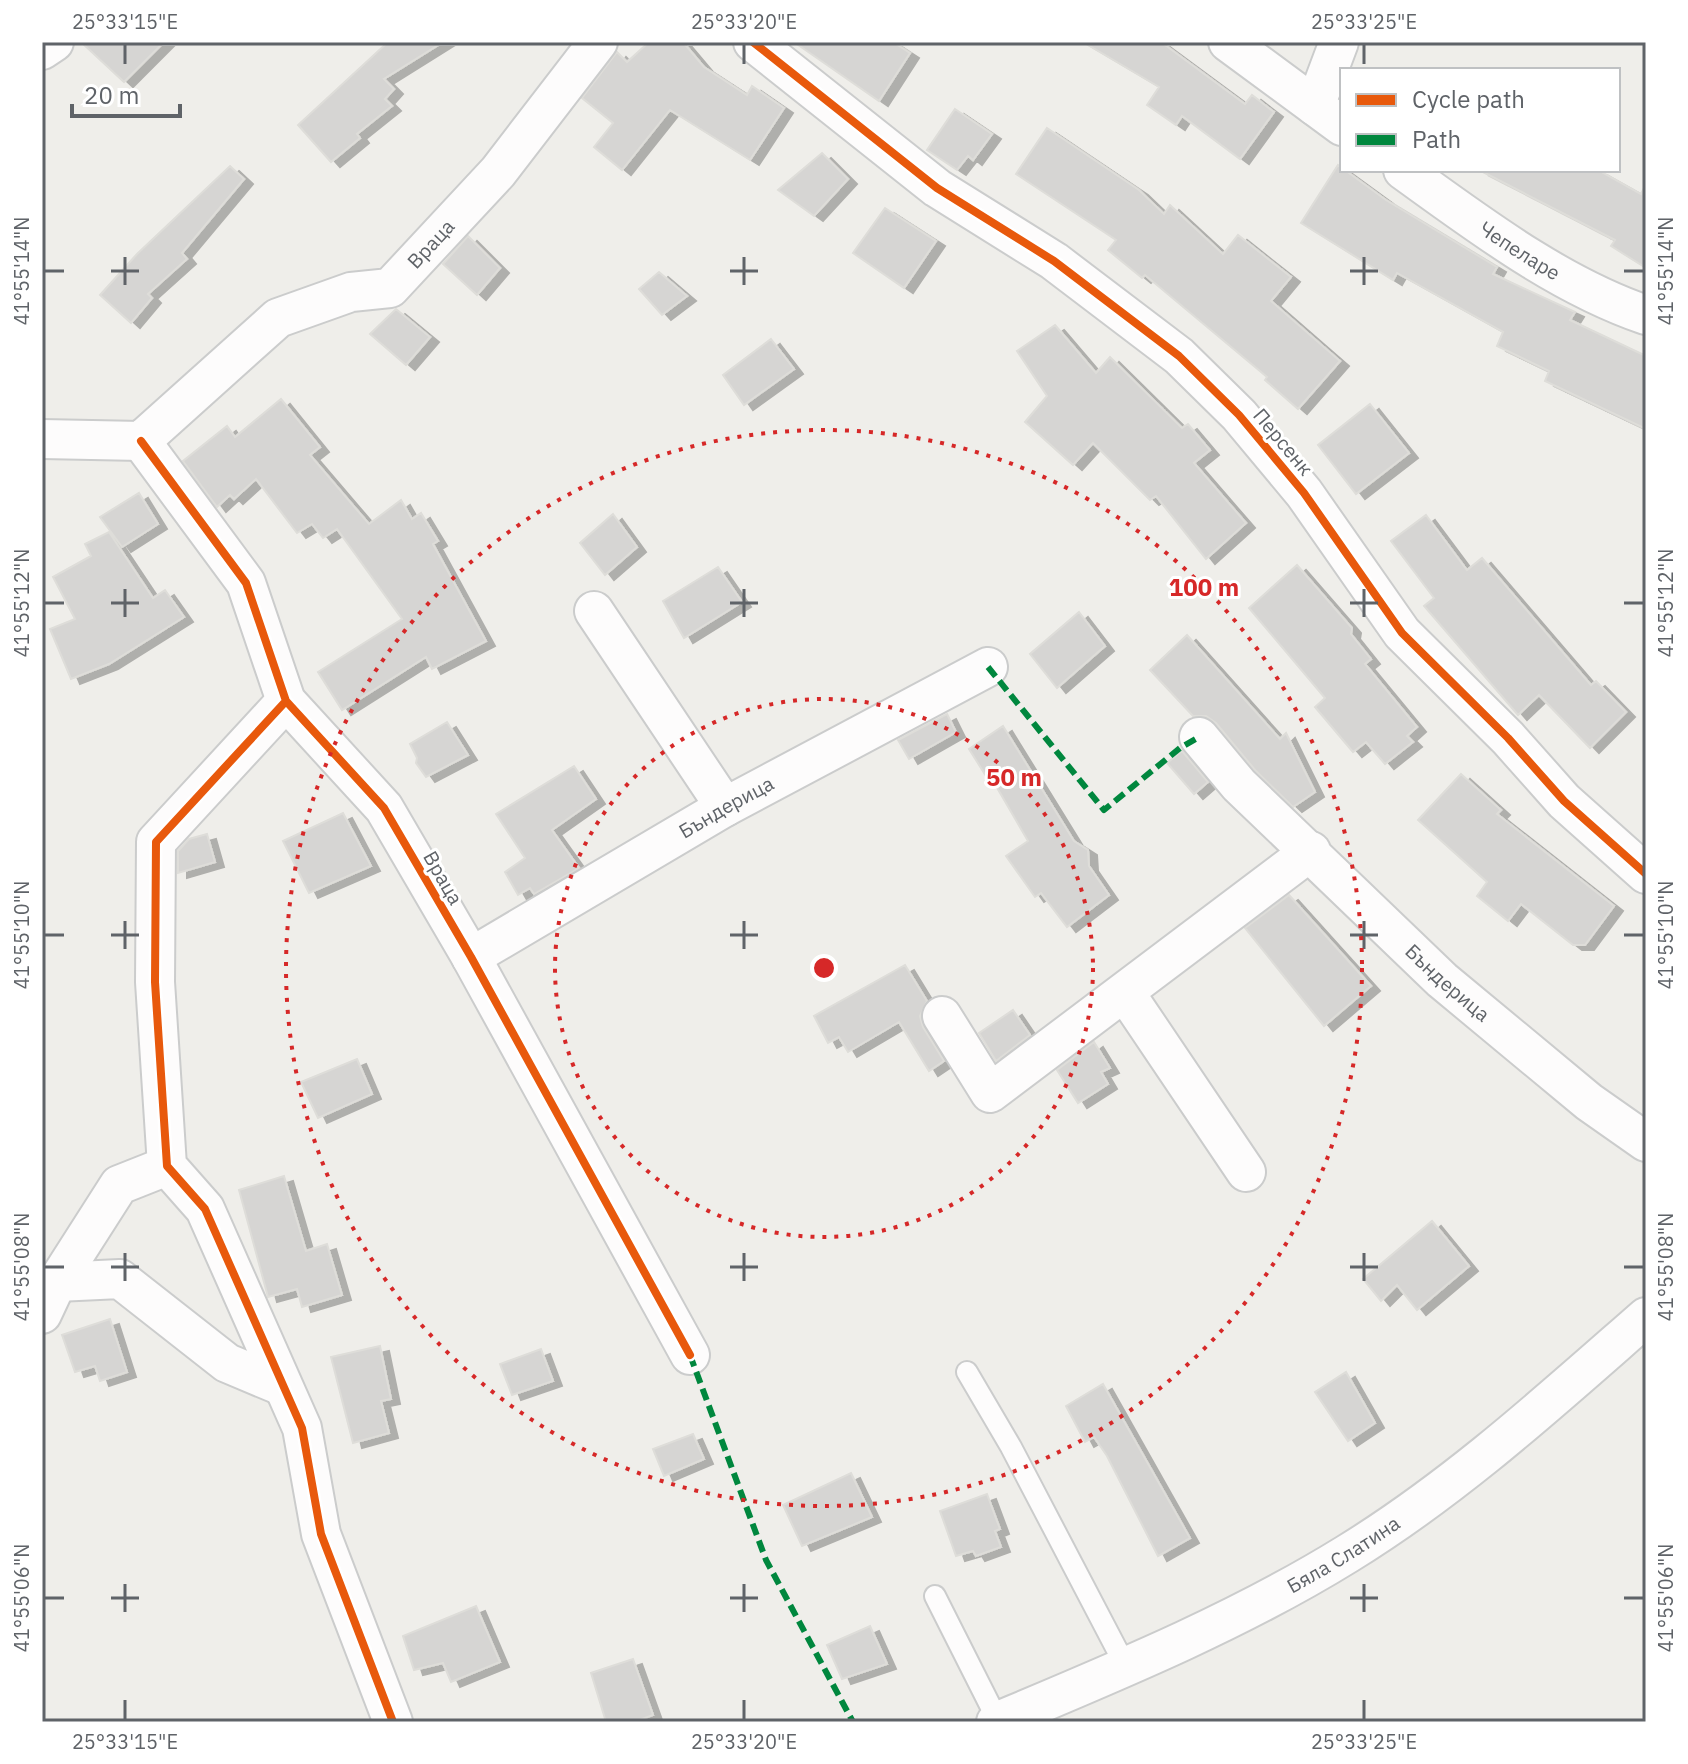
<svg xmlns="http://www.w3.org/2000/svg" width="1688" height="1764" font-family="'IBM Plex Sans',sans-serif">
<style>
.building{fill:#d6d5d3;stroke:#deddd9;stroke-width:2;filter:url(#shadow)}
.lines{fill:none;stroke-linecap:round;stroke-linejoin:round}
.service-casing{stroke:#cbcccc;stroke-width:24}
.minor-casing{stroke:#cbcccc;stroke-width:42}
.service{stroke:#fdfcfc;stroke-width:20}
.minor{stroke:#fdfcfc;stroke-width:38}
.quiet{stroke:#00873e;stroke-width:6;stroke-dasharray:12 6;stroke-linecap:butt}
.cycleway-casing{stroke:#fff;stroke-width:13}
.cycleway{stroke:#e8590c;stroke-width:8}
.ticks{fill:none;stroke:#5f6368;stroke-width:3}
.ring{fill:none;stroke:#d62828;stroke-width:4;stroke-dasharray:4 8}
.labels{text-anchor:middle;stroke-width:6;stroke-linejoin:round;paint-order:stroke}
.street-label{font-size:20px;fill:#5f6368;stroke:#fff}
.centre{fill:#d62828;stroke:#fff;stroke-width:4}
.ring-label{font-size:24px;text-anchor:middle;font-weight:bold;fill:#d62828;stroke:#fff;stroke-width:6;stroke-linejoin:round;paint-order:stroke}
.neatline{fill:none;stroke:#5f6368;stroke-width:3}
.ticks-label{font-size:20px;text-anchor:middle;fill:#5f6368}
</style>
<defs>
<filter id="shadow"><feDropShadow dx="9" dy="5" stdDeviation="0" flood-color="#0004"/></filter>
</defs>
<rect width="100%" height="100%" fill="#efeeea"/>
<path class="building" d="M81,42H164L124,82Z
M388,42H443L384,79L394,89L385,99L392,106L357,134L360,138L331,162L298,125Z
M649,42H683L704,67L747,95L752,86L784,108L750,160L670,110L622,170L594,147L613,123L582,98L617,52L627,62Z
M794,42H893L910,53L879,101Z
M1083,42H1161L1245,104L1252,95L1274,112L1240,159L1182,116L1176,125L1147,105L1159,87Z
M955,109L992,134L973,160L968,156L957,170L927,150Z
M1047,128L1139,190L1164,214L1170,205L1223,254L1238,235L1291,277L1271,301L1340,361L1298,409L1265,380L1267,377L1145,275L1142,278L1108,250L1116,240L1016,174Z
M822,153L848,179L814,216L778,190Z
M1338,165L1386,200L1497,267L1493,274L1575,312L1570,320L1646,356V429L1545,381L1549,371L1497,346L1503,332L1397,273L1393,280L1301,223Z
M230,166L244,179L182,253L187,259L148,294L152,298L131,323L100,295L137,254Z
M1479,170H1598L1641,194L1646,184V268L1611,246L1615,240Z
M885,208L936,241L904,288L853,253Z
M468,236L500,268L477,295L443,264Z
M659,272L687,296L662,315L639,289Z
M396,309L430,337L406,365L370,334Z
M1055,325L1096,373L1110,357L1182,428L1188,424L1210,450L1194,463L1246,523L1206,559L1156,496L1150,500L1093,443L1073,465L1025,422L1047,396L1017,351Z
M771,339L794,369L744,405L723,375Z
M281,399L320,447L310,455L369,524L401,500L412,519L421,513L438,541L433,544L486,641L432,669L426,657L342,710L318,672L402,619L337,529L323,538L312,524L297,533L256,479L234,499L230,495L217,507L183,461L227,426L235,437Z
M1370,404L1409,453L1356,494L1318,445Z
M139,493L158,524L122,547L100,517Z
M613,514L637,547L605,575L580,543Z
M1426,515L1467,570L1482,558L1591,685L1596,681L1626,712L1590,748L1539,695L1518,715L1424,606L1434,598L1391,541Z
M109,532L153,598L165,590L184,617L109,664L71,679L50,629L75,619L53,577L91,556L85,544Z
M1297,565L1352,628L1351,634L1371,659L1365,664L1417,727L1407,736L1413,742L1385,764L1366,742L1353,752L1315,707L1325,698L1249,608Z
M718,567L742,602L684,638L663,601Z
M1079,612L1105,646L1057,688L1030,654Z
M1187,635L1280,739L1286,733L1315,792L1293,807L1255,770L1216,723L1206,716H1193L1150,670Z
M947,714L956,732L909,759L898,740Z
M447,722L468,755L426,777L416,763L417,758L410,744Z
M1003,726L1074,841L1088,850L1089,866L1109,895L1067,927L1041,893L1035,897L1006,856L1028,841L989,774L986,776L969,749Z
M1182,751L1208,782L1194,794L1167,763Z
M574,766L596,799L552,830L579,868L534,894L530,888L518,895L505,872L525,858L496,814Z
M1461,774L1501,810L1497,814L1614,906L1585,945H1573L1521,904L1508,921L1477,896L1487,882L1418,820Z
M343,813L371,866L309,893L283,841Z
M207,834L215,862L178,873V851L189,839Z
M1289,895L1371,986L1324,1026L1245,928Z
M905,965L927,1001L920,1016L923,1027L944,1061L929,1071L899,1022L848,1052L839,1037L828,1043L814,1016Z
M1013,1010L1030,1035L996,1061L979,1033Z
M1094,1042L1110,1068L1101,1072L1108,1084L1078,1103L1057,1070Z
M357,1059L372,1094L318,1118L301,1082Z
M284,1176L306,1251L327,1244L342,1295L302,1307L297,1289L268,1297L239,1190Z
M1432,1221L1469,1266L1417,1310L1397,1285L1381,1301L1363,1279Z
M110,1319L127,1372L100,1381L95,1366L75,1372L62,1335Z
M380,1346L391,1399L381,1401L389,1433L353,1443L331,1357Z
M541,1349L553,1381L512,1395L500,1364Z
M1346,1372L1375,1423L1348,1441L1315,1392Z
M1103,1384L1190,1538L1158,1556L1107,1456L1094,1437L1085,1442L1066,1406Z
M693,1434L704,1459L664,1476L653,1449Z
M851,1473L872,1517L802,1546L783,1505Z
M987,1494L1000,1529L995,1531L1001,1547L976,1556L973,1551L956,1556L940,1511Z
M476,1606L500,1662L451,1682L443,1663L414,1670L403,1636Z
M870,1626L887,1664L842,1679L827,1645Z
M633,1659L653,1715L634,1722H606L591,1673Z"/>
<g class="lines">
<g class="service-casing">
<path id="service" d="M967,1372L1011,1447L1125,1665
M935,1596L998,1721"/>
</g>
<g class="minor-casing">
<g id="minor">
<path d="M753,42L937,188L1054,261L1179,356L1239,415L1304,493L1402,633L1508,738L1564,801L1646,874"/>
<path d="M1228,42L1342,126"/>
<path d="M42,50L54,42"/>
<path d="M1315,106L1339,42"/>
<path id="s1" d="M1403,170C1478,224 1558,285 1646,315"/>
<path id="s2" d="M42,439L141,441L278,318L351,292L390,288L498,172L598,42"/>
<path d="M141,441L246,583L286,701L384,808L471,957L690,1355"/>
<path d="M594,611L725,807"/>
<path d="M286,701L156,842L155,982L167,1166L205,1209L302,1428L321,1534L393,1722"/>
<path id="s3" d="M1199,737L1239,785L1442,980L1589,1102L1646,1142"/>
<path id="s4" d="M471,957L725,807L988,667"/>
<path d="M1126,994L1246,1172"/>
<path d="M942,1016L990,1093L1311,851"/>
<path d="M57,1282L120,1279L227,1363L282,1386"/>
<path d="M42,1314L57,1282L119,1185L167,1166"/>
<path id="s5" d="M996,1722C1115,1672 1237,1622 1347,1554C1456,1487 1550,1401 1646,1317"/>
</g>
</g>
<use href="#service" class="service"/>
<use href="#minor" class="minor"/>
<path class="quiet" d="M988,667L1104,810L1180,748L1199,737
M690,1355L766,1560L853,1722"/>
<g class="cycleway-casing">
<path id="cycleway" d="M753,42L937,188L1054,261L1179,356L1239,415L1304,493L1402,633L1508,738L1564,801L1646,874
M141,441L246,583L286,701L384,808L471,957L690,1355
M286,701L156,842L155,982L167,1166L205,1209L302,1428L321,1534L393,1722"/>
</g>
<use href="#cycleway" class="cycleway"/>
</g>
<path class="ticks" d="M125,44V64M744,44V64M1364,44V64M125,257V285M744,257V285M1364,257V285M44,271H64M111,271H139M730,271H758M1350,271H1378M1624,271H1644M125,589V617M744,589V617M1364,589V617M44,603H64M111,603H139M730,603H758M1350,603H1378M1624,603H1644M125,921V949M744,921V949M1364,921V949M44,935H64M111,935H139M730,935H758M1350,935H1378M1624,935H1644M125,1253V1281M744,1253V1281M1364,1253V1281M44,1267H64M111,1267H139M730,1267H758M1350,1267H1378M1624,1267H1644M125,1584V1612M744,1584V1612M1364,1584V1612M44,1598H64M111,1598H139M730,1598H758M1350,1598H1378M1624,1598H1644M125,1700V1720M744,1700V1720M1364,1700V1720"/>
<g class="ring">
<circle cx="824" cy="968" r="269"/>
<circle cx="824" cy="968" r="538"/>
</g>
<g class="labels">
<g class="street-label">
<text dy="7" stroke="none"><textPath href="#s2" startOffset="460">Враца</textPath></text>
<text dy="7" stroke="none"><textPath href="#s1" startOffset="142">Чепеларе</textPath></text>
<text transform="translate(1283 442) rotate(50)" y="7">Персенк</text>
<text dy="7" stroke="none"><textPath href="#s4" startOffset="296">Бъндерица</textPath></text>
<text transform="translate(443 878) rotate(60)" y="7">Враца</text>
<text dy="7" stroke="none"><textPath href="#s3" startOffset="350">Бъндерица</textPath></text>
<text dy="7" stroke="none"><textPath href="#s5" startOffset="386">Бяла Слатина</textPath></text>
</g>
</g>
<circle cx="824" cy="968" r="12" class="centre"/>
<g class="ring-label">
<text x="1204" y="596">100 m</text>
<text x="1014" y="786">50 m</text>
</g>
<rect width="1688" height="1764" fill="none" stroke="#ffffff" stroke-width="88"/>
<rect x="1340" y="68" width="280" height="104" fill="#ffffff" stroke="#bfc1c3" stroke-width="2"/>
<rect x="1356" y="94" width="40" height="12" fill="#e8590c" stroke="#bfc1c3" stroke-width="2"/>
<text x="1412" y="108" font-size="24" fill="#5f6368">Cycle path</text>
<rect x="1356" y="134" width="40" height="12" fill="#00873e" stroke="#bfc1c3" stroke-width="2"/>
<text x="1412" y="148" font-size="24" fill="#5f6368">Path</text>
<path d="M72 104v12h108v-12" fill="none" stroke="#5f6368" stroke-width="4"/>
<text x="84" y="104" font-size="24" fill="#5f6368" stroke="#ffffff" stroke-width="6" paint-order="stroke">20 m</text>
<rect x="44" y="44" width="1600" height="1676" class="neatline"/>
<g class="ticks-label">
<text x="125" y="29">25°33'15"E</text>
<text x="744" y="29">25°33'20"E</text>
<text x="1364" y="29">25°33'25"E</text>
<text transform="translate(22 271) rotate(-90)" y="7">41°55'14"N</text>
<text transform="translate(1666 271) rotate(-90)" y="7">41°55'14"N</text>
<text transform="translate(22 603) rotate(-90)" y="7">41°55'12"N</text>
<text transform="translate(1666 603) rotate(-90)" y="7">41°55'12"N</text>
<text transform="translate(22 935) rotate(-90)" y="7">41°55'10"N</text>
<text transform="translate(1666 935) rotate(-90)" y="7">41°55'10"N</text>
<text transform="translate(22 1267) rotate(-90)" y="7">41°55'08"N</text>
<text transform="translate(1666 1267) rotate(-90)" y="7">41°55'08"N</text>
<text transform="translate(22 1598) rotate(-90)" y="7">41°55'06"N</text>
<text transform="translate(1666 1598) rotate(-90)" y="7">41°55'06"N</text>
<text x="125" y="1749">25°33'15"E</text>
<text x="744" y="1749">25°33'20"E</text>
<text x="1364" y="1749">25°33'25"E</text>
</g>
</svg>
